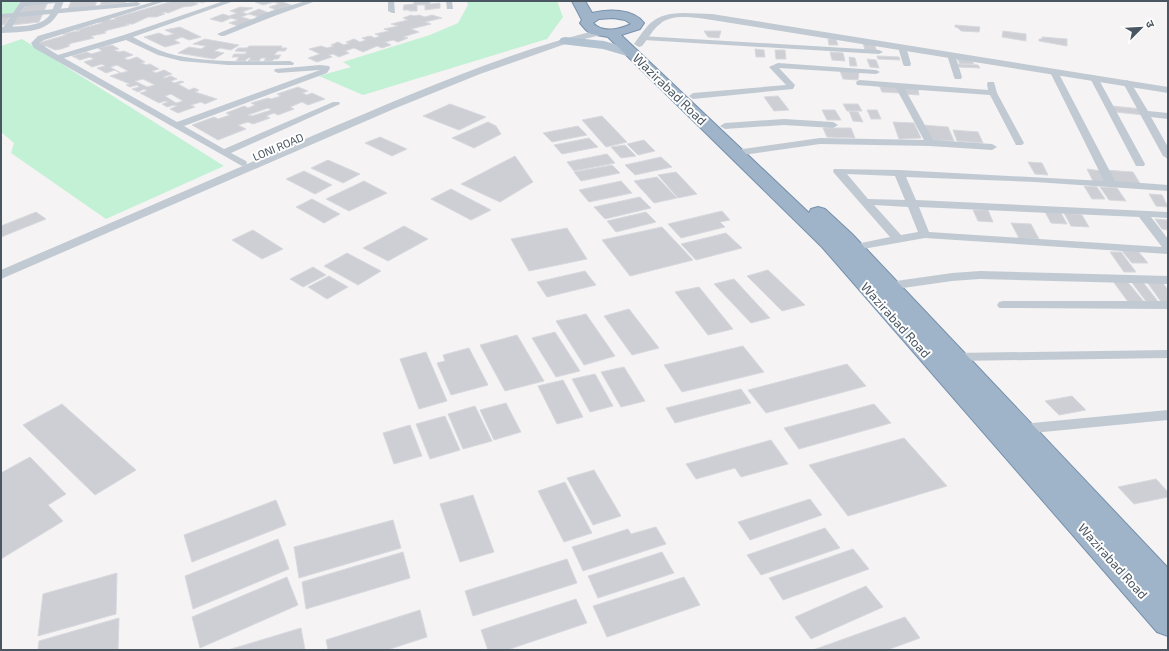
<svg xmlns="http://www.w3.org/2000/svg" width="1169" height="651" font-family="'Exo 2','Noto Sans Devanagari',sans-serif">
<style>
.green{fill:#c3f1d5}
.building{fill:#cdcfd5;stroke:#d7d9de;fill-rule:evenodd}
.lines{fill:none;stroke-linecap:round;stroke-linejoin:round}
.trunk-casing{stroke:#7690ad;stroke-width:2}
.minor{fill:#c1cad2;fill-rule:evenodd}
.tertiary{fill:#c1cad2;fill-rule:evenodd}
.primary{fill:#b3c2d1;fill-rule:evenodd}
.trunk{fill:#9fb4c9;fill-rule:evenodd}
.labels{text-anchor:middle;stroke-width:4;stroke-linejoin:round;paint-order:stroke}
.far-street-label{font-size:11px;fill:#4a5661;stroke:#fff}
.street-label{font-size:13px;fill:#4a5661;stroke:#fff}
</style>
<rect width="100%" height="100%" fill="#f5f3f3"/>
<path class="green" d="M1,1H21L13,14L1,15Z
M467,1H557L563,17L547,39L363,95L319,76L351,67L343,62L430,35L458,23L468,5Z
M22,39L224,166L106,219L11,153L14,143L1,132V46Z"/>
<path class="building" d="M71,1H97L95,6L68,9Z
M102,1H126L125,3L100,5Z
M173,1H208L202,3L199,2L195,3L198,4L192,6L183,7L168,13L165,12L162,13L165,14L156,17H148L133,24H126L129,25L108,30L104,32L106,33L91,36L94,38L72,43L68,45L70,46L61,49L55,50L46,46L43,47L38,43L66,35L63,34L72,32L80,31L76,30L102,23L99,22L108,19L111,20L116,19L114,18Z
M259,1H288L283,2L291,5L276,10L269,7L279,4L274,2L263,5L255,2Z
M404,1H430V4L440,3V8L425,10V5H417V11H409V10H403L404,5L414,4V1Z
M48,2L44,11L21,13L26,4Z
M240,7L253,8L242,12L247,14L259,9L269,13L259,17L249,14L241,17L252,20L238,26L229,23L238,20L231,18L222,22L210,19L223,14L229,16L237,13L230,11Z
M43,13L39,22L12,25L17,15Z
M411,15L414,16L419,15L425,17L432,15L442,18L425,22L431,24L411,29L419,32L403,37L408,38L398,42L393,40L385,42L391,45L382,48L377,46L363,52L354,48L345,51L349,53L339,57L333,54L329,55L332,57L317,62L308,58L320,54L309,49L321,46L327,48L334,46L331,45L338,42L344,45L349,43L346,42L354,39L360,42L366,40L362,38L370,36L375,38L380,36L375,34L389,31L384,29L398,26L391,24L408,20L403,18Z
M10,16L5,25H1V17Z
M955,25L980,27L979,32L961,31L958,28L955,27Z
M180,27L201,37L189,40L182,37L174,40L180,43L165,47L144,37L159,33L166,36L174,34L165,30Z
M704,31H721L719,38L708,37Z
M1003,31L1026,34V41L1002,37Z
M1042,37L1067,39V46L1039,41V39H1042Z
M205,39L239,45L231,50L220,48L214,51L224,53L214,59L178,53L189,47L201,49L206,46L193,44Z
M828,39H836L838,45H829Z
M863,43L874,44L877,51L865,50Z
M112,45L119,49L114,50L119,52L124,51L133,55L124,58L128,60L137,57L145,62L141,63L146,65L150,64L159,69L152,71L156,73L164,70L172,74L163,77L165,78L171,76L177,79L171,81L174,83L181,81L184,82L178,84L189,90L194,88L199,90L195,92L217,99L205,104L201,102L191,105L195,107L178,113L170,109L177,106L174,105L167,107L162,104L168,102L165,101L159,103L140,93L147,91L144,89L138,92L132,89L139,87L137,85L130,87L126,85L130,84L110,76L120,73L115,70L106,73L97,68L105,66L102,64L92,67L84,62L94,59L90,57L80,60L72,56L87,52L91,54L102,51L98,48ZM117,65L128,71L121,73L110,67ZM143,79L155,85L147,87L135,81ZM171,94L183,101L176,103L165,96Z
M249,46H282L281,48H287L285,51H278L274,55H281L278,59H274L272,61H264L266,58H261L259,61H248L251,58H248L245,61H236L239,57H232L234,54H245L247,52L235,51L238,48H247Z
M755,49L764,50L765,57H756Z
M775,50H785L786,59H776Z
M830,52L843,53L845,61L832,60Z
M877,56L899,57L900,60L878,59Z
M849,57L855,58L857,66H850Z
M957,58L971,59L974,64H960Z
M867,59L876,60L879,68L870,67Z
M958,64L978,65L980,68L959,67Z
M840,71L859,72L858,80L843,79Z
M879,85L897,86L899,93L882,92Z
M298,87L308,91L302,93L307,95L312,93L325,99L308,105L302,102L290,107L294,109L278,115L274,113L266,116L270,118L253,124L248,122L238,125L246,129L218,140L192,125L214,117L218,119L230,115L226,113L244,106L248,108L255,105L251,103L268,98L271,99L281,96L277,94ZM268,108L271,110L252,116L248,115Z
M903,87L918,88L919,95L905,94Z
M778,96L789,110L774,111L764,97Z
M450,104L486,117L459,130L423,116Z
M843,104H858L862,111H847Z
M1112,106L1141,109L1144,115L1115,112Z
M822,110H835L841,120H827Z
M867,110H877L881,119H871Z
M849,111L858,112L863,122L853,121Z
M602,116L627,142L606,147L582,120Z
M488,122L496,126L501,134L474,148L452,138Z
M893,122L914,123L921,138L899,139Z
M923,125L948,127L954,141L928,140Z
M578,126L587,135L552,142L543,133Z
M823,128H851L855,138L827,137Z
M953,130L978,132L983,143L957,141Z
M380,137L407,149L392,156L365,143Z
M589,138L598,147L562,154L554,145Z
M644,140L655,151L638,155L627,144Z
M625,145L636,156L621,158L611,147Z
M607,154L615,163L574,171L567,162Z
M515,156L533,182L500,202L461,184Z
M661,157L672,167L635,175L625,165Z
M328,160L360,174L343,183L311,168Z
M1028,162L1042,163L1048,175L1035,174Z
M612,165L620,173L581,181L574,172Z
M1087,169L1102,171L1108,183L1093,181Z
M1104,170L1133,172L1141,185L1112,183Z
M304,171L332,185L315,194L286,179Z
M676,172L697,194L678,198L658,175Z
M657,177L677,198L654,203L634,181Z
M364,181L387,193L349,211L326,199Z
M621,181L632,193L589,202L579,190Z
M1084,186L1097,187L1105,199H1092Z
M1100,187L1117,188L1126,201L1109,200Z
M451,189L491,210L471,220L431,199Z
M1149,194L1162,195L1168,207L1156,206Z
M640,197L651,208L605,219L594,207Z
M312,199L340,214L324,223L296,207Z
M973,210H988L993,222L978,221Z
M722,211L730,220L720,222L725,227L681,238L668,224Z
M36,212L46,219L1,237V226Z
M646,212L656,222L616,232L607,221Z
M1045,212L1061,213L1067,224L1051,223Z
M1064,213L1082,215L1089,227L1071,226Z
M1155,219L1168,220V230L1162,229Z
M1011,223L1031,224L1039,239L1019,238Z
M404,226L428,239L388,261L363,248Z
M662,227L693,260L630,276L602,240Z
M567,228L587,259L529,271L511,239Z
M253,230L283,249L262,259L232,240Z
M726,233L742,248L696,260L681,244Z
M1122,251H1138L1148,263H1132Z
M1110,252H1121L1136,272H1124Z
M347,253L381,271L358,285L324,266Z
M313,267L326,275L303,287L290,279Z
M768,270L805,305L782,311L747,276Z
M585,271L596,285L547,297L537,282Z
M329,276L348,287L327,299L308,287Z
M734,279L770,318L751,323L714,284Z
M1112,280H1126L1145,303H1129Z
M1130,280L1142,281L1160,304H1148Z
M1147,282H1162L1168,290V303H1162Z
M699,287L733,329L708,335L675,292Z
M629,309L659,348L632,355L604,316Z
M586,314L615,356L584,365L556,321Z
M555,332L580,371L556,377L532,338Z
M517,335L544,381L505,391L480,345Z
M743,346L764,372L682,392L664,365Z
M469,348L488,385L451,395L437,363L445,361L443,355Z
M426,352L447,401L419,409L400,359Z
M847,364L866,386L766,413L748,390Z
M624,367L645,401L621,407L601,372Z
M595,374L613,406L590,412L572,379Z
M563,380L583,417L557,424L538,386Z
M741,389L751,403L675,423L666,408Z
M1072,396L1086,410L1059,415L1045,401Z
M506,403L521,432L494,440L480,410Z
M62,404L136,470L95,495L23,425Z
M874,404L891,423L799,449L784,428Z
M475,406L492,441L463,449L448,414Z
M445,416L460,450L430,459L416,424Z
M410,425L422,456L394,464L383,433Z
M904,438L947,486L848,516L809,465Z
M771,440L788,464L741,477L735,468L696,479L686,464Z
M30,457L66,494L48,505L63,521L1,559V473Z
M594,470L621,516L593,525L567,478Z
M1156,479L1168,492V497L1134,504L1118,487Z
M565,482L592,533L564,542L538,491Z
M473,495L494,552L460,562L440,504Z
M810,499L822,515L750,540L738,522Z
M276,500L286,525L192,562L184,535Z
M393,520L401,548L299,578L294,547Z
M656,527L666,544L583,571L572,547L628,529L631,534Z
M825,528L840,548L761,575L747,555Z
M278,539L289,569L193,609L185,576Z
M853,549L869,569L783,600L769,578Z
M403,552L410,578L306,609L302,582Z
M662,552L674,573L598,598L588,576Z
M567,559L577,583L473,616L465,591Z
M117,573L116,614L38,636L43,594Z
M287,577L298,605L200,648L192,617Z
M684,577L700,605L607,637L593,606Z
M866,586L883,607L811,639L795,617Z
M576,599L587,623L507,650H488L481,630Z
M420,610L427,637L387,650H328L326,640Z
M905,617L920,638L887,650H813Z
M119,618L118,650H38L39,641Z
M301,628L305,650H228Z"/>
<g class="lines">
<g class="trunk-casing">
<path id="trunk" d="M572,1H585L592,13C607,9 633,8 644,23L640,29L621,35L809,213L811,209L818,207L825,209L852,234L1168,568V636L1157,632L822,247L615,44L608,37L591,34L586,30L580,23L582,20ZM613,18L625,20L631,24C619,30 602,33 593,23L599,19Z"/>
</g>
<path class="minor" d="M21,1H58L55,3L25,6L21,12L137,2L141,4L137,6L18,17L9,32H3L2,30L10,17L1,18V14L13,13Z
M156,1H166L44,40L39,43L58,55L124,35L224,1H234L133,37C144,43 155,49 167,53C206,64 250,61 290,61L294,63L293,65H228L181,61L158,55L126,40L64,58L177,122L320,70L278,73L274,71L275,69L320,65L329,66L330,68L327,73L184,126L224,149L333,102H339L340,104L231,153L246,161L247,163L246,165L242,166L34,48L31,43L38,36Z
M306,1H316L277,15L224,36H221L217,34L271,11Z
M388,1H394L395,13H392L388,11Z
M446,1H452L453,9H447Z
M641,36L879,50L883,52L879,54L644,40L640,38Z
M899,45H905L906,47L911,64L910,66H904L903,64L898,47Z
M948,53H951L955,55L962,77L961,79H955L954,77L947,55Z
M778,63L876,70L880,72L876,74L779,68L795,85L793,89L693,99L689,96L693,93L786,85L769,67Z
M1051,70H1057L1058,72L1115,181L1168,185V191L1035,182L906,177L916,200L1168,212V218L1151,217L1168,239V254L925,238L846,252L842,251L840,249L842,247L890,237L834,173L833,171L834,169L899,170L1104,181L1050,72ZM847,174L895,176L905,200L868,199ZM874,205L908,207L918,232L901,235ZM919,207L1139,217L1162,247L929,232Z
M1094,75L1098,78L1145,164L1144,166H1136L1135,164L1090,78Z
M860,80L988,90L987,84L988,82H994L997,93L1024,143L1022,145H1016L990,95L905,89L933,140L992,144L997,147L992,150L930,146L820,144L736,156L731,153L736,150L820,138L924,140L896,88L857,85L856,83L857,81Z
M1127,80L1131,83L1148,111L1168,113V119L1151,117L1168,147V159L1163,156L1123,83Z
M784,119L833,122L838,125L833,128L784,125L725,129L720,126L725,123Z
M980,271L1168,276V284L980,279L952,281L889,290L885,289L883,286L885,283L889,282L952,273Z
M1003,301H1168V309L999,308L997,305L999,302Z
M1168,350V358L955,361L950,360L948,357L950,354L955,353Z
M1168,410V420L1022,434L1017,433L1015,429L1017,425L1022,424Z"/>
<path class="tertiary" d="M56,1H64C52,34 32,31 1,33V27C15,26 39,28 49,16C52,11 54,6 56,1Z
M683,13L712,14L1168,87V93L712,20C697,18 672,13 660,24C653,29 648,39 642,46L639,47L634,44C650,22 654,14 683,13Z
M602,29L607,32L605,34L568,43L480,74L396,108L1,279V270C105,225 208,181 312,136C407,96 502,53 602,29Z"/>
<path class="primary" d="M565,37L604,41L639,51L640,54L639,57L634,58L603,49L561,44L559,41L561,38Z"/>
<use href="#trunk" class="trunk"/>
</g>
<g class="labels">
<g class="far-street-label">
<text transform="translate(278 147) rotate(-23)" y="4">LONI ROAD</text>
</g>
<g class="street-label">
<text transform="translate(670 89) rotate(44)" y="5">Wazirabad Road</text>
<text transform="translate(896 320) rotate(48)" y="5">Wazirabad Road</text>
<text transform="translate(1113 561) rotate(48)" y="5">Wazirabad Road</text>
</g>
</g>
<rect width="1169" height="651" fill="none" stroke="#4a5661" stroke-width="4"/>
<g transform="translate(1141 28) rotate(66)" stroke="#ffffff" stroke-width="3" paint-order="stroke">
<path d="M0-3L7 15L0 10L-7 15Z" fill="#4a5661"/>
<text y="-6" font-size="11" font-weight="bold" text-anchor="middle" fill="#4a5661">उ</text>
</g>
</svg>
